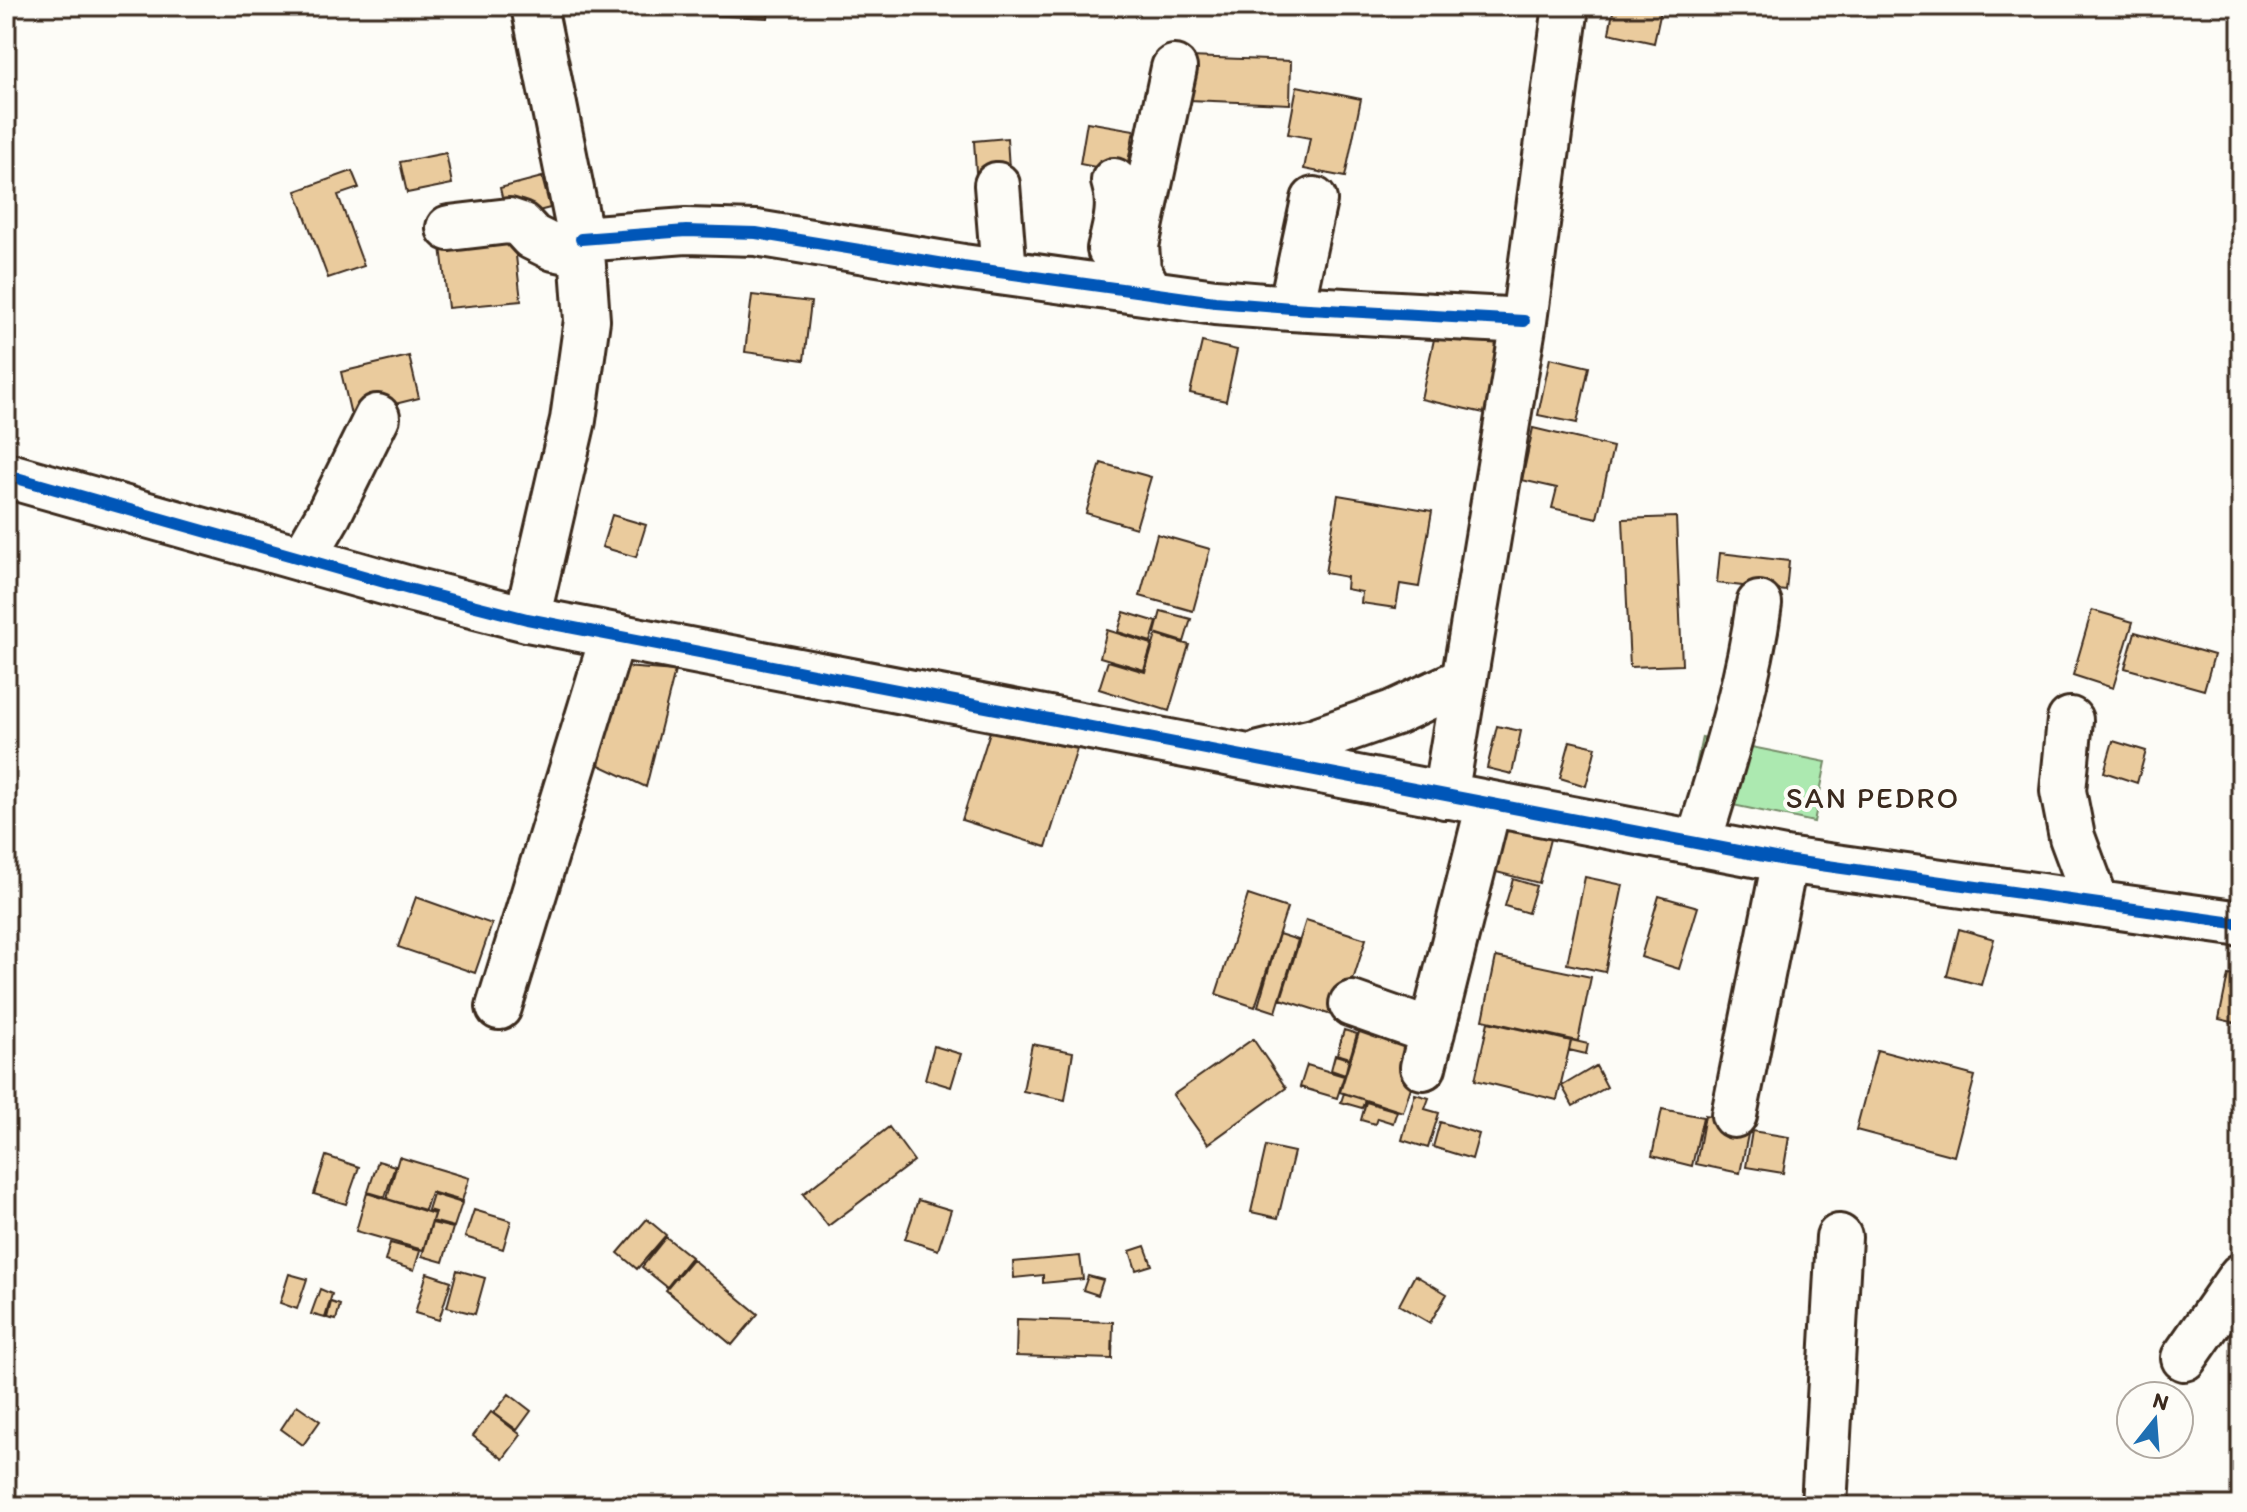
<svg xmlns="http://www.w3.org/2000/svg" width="2247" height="1512" font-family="Itim,sans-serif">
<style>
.green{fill:#ace9b0;stroke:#748a67;stroke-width:2}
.building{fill:#eacb9d;stroke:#3b2a1e;stroke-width:2}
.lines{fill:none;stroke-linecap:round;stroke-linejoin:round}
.minor-casing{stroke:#3b2a1e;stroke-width:50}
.minor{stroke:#fdfcf7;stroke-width:44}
.cycleway-casing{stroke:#fdfcf7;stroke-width:17}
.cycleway{stroke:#0057b8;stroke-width:12}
.labels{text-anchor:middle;stroke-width:8;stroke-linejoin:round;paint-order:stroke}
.quarter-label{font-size:30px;letter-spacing:2px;fill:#3b2a1e;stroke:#fdfcf7}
</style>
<rect width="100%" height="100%" fill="#fdfcf7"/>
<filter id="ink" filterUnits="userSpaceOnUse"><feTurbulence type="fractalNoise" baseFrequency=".0125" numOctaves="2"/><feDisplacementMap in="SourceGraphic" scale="16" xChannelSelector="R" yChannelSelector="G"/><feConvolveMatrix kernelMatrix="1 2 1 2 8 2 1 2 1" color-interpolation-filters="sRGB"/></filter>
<g filter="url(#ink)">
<path class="green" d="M1702,737L1826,762L1814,822L1690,796Z"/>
<path class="building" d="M706,6H769L768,18L706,15Z
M1614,6H1662L1654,43L1609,33Z
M1190,57L1291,61L1290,104L1189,100Z
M1297,86L1361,99L1345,177L1304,169L1310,138L1288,134Z
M1087,122L1134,130L1126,173L1080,164Z
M1007,138L1009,169L976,172L974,141Z
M446,153L452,184L407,193L400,162Z
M352,171L359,188L338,195L364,266L328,278L296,191Z
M542,177L550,208L507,219L500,188Z
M513,229L521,301L448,308L440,237Z
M752,295L811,302L804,360L745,352Z
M1438,321L1501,335L1484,413L1421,399Z
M1202,342L1237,350L1226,401L1190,393Z
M409,356L419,398L351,415L341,372Z
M1550,358L1589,367L1577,423L1538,415Z
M1533,428L1613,447L1597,518L1552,508L1557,488L1522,480Z
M1101,463L1151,477L1136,528L1086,513Z
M1338,495L1432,511L1419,587L1400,584L1396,608L1361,603L1362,592L1346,589L1347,577L1325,573Z
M612,515L646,525L636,557L602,547Z
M1676,517L1682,665L1630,667L1623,519Z
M1157,534L1210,549L1193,611L1140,596Z
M1720,553L1789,561L1786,591L1717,583Z
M2092,610L2133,622L2113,688L2073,675Z
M1161,611L1191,619L1184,642L1155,633Z
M1124,612L1157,622L1151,642L1118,632Z
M1107,630L1152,644L1144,670L1100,657Z
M2135,632L2214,655L2204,690L2125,668Z
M1156,635L1189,645L1169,711L1099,689L1108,661L1145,672Z
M624,667L675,671L646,787L599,765Z
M994,719L1078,746L1046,847L962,820Z
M1497,726L1521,731L1512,774L1487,768Z
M1570,741L1596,747L1586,786L1560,778Z
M2113,741L2146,751L2137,783L2104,772Z
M1492,824L1550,839L1539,883L1481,868Z
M1585,877L1623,885L1605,972L1567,964Z
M1513,879L1536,886L1528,913L1505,906Z
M1248,895L1287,908L1255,1007L1216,994Z
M1659,896L1698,907L1679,969L1641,957Z
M416,897L492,924L475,973L398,947Z
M1306,920L1366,939L1341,1018L1281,999Z
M1959,929L1994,939L1981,985L1947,976Z
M1279,934L1298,940L1276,1012L1258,1006Z
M1496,957L1591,977L1578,1041L1483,1020Z
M2228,975L2241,977V1024L2219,1019Z
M1364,1017L1427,1037L1403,1112L1340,1092Z
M1488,1022L1571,1041L1557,1100L1475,1080Z
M1344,1030L1357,1034L1350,1058L1337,1054Z
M1253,1039L1286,1088L1208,1144L1173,1095Z
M1571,1040L1588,1044L1586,1054L1569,1050Z
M1032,1044L1073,1052L1065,1100L1023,1091Z
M934,1046L961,1054L951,1087L925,1079Z
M1877,1050L1975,1076L1954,1156L1856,1130Z
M1335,1055L1349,1059L1345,1075L1331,1070Z
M1307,1065L1344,1076L1337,1098L1300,1087Z
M1596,1066L1607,1087L1573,1106L1562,1086Z
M1344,1093L1365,1100L1362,1108L1341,1102Z
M1415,1094L1429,1098L1425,1109L1439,1113L1428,1148L1402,1140Z
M1366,1102L1397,1111L1393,1123L1377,1118L1375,1124L1361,1120Z
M1662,1109L1703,1117L1692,1166L1652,1156Z
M1705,1115L1750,1125L1740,1173L1696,1164Z
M1440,1122L1479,1134L1472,1159L1433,1147Z
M889,1127L914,1161L828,1226L803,1194Z
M1752,1131L1789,1137L1783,1173L1746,1167Z
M1266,1146L1294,1152L1278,1218L1251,1212Z
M326,1156L359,1167L346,1204L314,1194Z
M399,1157L469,1178L462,1201L431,1192L425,1210L387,1199Z
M378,1161L395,1166L385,1197L368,1192Z
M367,1193L434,1214L423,1250L356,1231Z
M433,1194L462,1203L454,1227L432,1221L435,1212L428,1210Z
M918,1200L951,1210L938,1250L905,1239Z
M474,1210L511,1221L503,1249L465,1237Z
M647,1219L666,1235L637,1269L618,1253Z
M432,1223L453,1228L443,1262L422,1256Z
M666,1237L691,1257L667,1287L642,1267Z
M390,1243L420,1251L414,1270L385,1261Z
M1145,1246L1152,1265L1136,1270L1130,1251Z
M1080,1256L1083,1279L1043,1283V1275L1014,1278L1013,1262Z
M692,1259L758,1314L732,1345L666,1290Z
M457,1270L485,1278L475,1314L447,1307Z
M427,1273L451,1281L439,1320L415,1313Z
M289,1274L307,1279L297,1309L280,1303Z
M1415,1275L1447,1294L1430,1323L1399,1305Z
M1088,1276L1103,1280L1098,1295L1083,1290Z
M320,1289L332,1294L325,1318L311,1314Z
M331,1302L340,1305L336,1320L327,1318Z
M1017,1319L1113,1322L1112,1359L1016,1356Z
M509,1394L531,1411L517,1430L494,1413Z
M297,1405L320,1421L303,1445L281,1429Z
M491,1412L521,1435L503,1459L473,1436Z"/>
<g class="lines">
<g class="minor-casing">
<path id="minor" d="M997,185L1004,272
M449,228L509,221L521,225L532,237L554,248L582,254
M581,239L686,231L756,233L963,267L1215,302L1291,308L1524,321
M1110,249C1116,225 1122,204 1114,181
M1151,293L1138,270L1136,246L1174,68
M1291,308L1314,200
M6,475L409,589L527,619L1785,860L2241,924
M303,559L329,514L377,417
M527,619L573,420L587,320L581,239L534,6
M2070,720L2063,791L2072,837L2097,904
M1260,754L1313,741L1393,713L1464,680
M1445,796L1524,321L1566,6
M1698,844C1722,765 1748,686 1759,604
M1352,1004L1432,1032
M499,1007L613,636
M1423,1067L1489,804
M1734,1115L1785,860
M2184,1358L2241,1276
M1824,1506L1839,1237"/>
</g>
<use href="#minor" class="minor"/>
<g class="cycleway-casing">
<path id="cycleway" d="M581,239L686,231L756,233L963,267L1215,302L1291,308L1524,321
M6,475L409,589L527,619L1785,860L2241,924"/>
</g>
<use href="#cycleway" class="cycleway"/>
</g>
</g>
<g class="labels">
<g class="quarter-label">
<text x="1873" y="808">SAN PEDRO</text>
</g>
</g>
<rect width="2247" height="1512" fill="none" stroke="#fdfcf7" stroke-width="32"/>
<rect x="16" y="16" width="2215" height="1480" fill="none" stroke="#3b2a1e" stroke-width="3" filter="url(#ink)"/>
<g transform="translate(2155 1420) rotate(17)"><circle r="38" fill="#fdfcf7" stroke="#afa8a0" stroke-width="2"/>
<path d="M0-6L14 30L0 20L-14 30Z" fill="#1f6fb2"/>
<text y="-12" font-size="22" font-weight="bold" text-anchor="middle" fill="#3b2a1e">N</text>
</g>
</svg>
